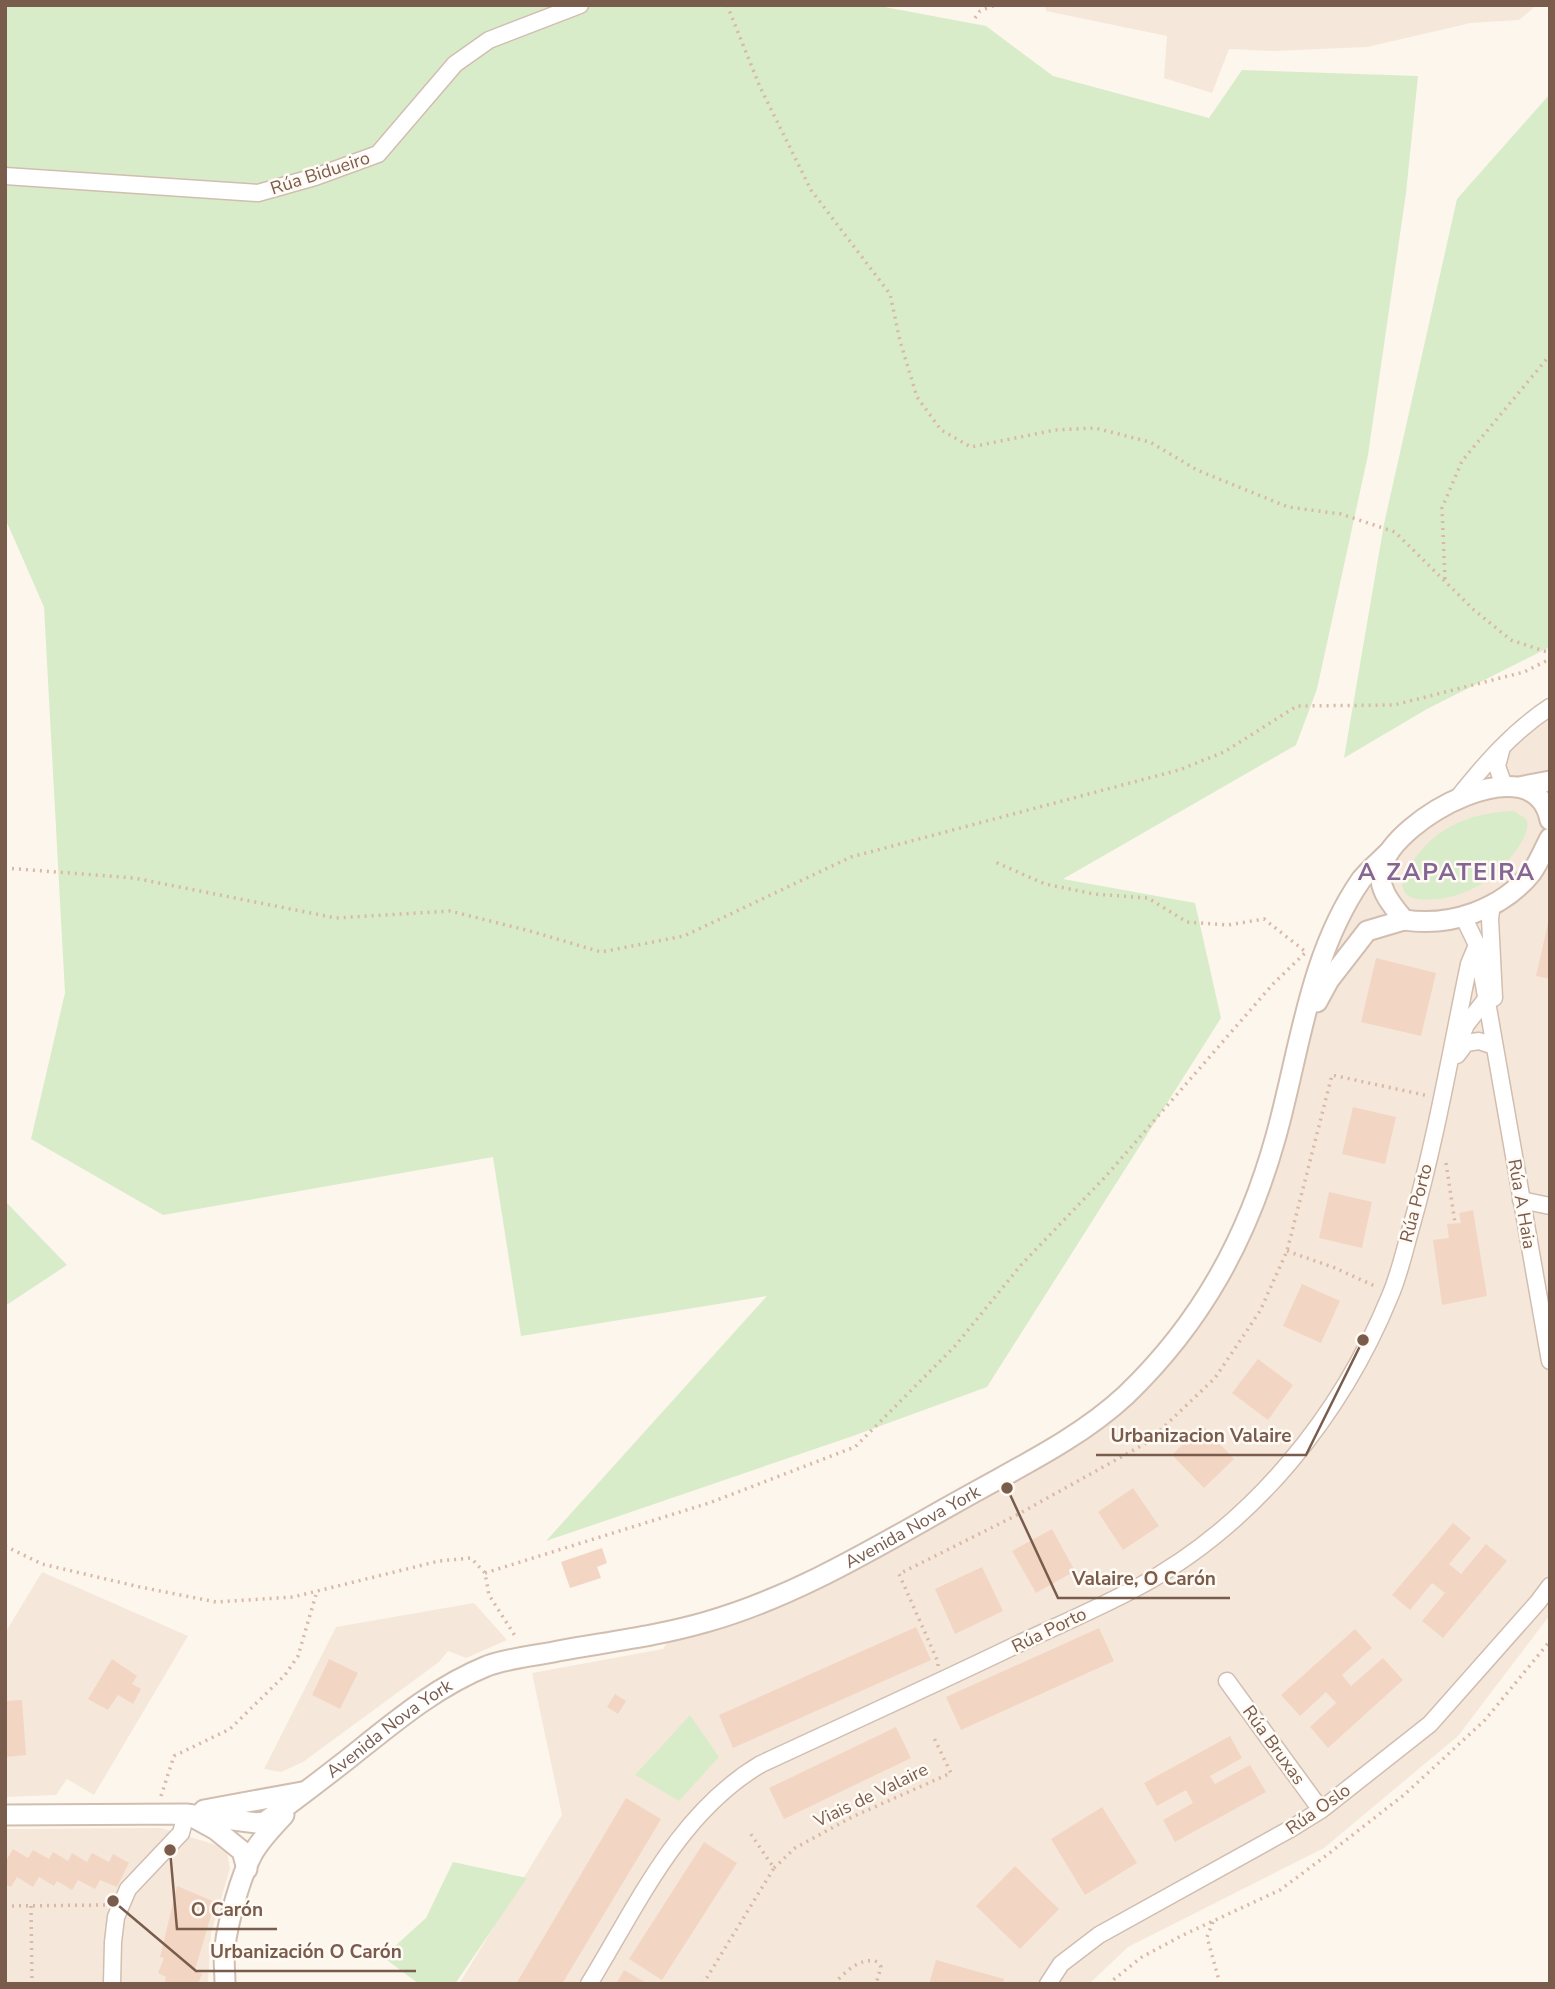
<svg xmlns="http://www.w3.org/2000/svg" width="1555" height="1989" font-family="'Nunito Sans',sans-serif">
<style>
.residential{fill:#f5e8da}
.green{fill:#d8ecc9}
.building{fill:#f3d5c3}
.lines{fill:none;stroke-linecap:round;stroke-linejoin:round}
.minor-casing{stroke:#d1beb0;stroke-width:19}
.tertiary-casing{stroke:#d1beb0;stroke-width:23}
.path{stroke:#d9b8a5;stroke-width:3.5;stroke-dasharray:2 5;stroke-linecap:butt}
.minor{stroke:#fff;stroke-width:16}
.tertiary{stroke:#fff;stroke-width:19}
.labels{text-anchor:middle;stroke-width:5;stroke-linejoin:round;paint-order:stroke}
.street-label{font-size:18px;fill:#7a5c4d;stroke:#fffaf3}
.district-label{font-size:24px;font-weight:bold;letter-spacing:2px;fill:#846695;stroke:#fffaf3}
.leader{fill:none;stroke:#7a5c4d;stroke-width:2.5}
.callout-dot{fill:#7a5c4d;stroke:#fffaf3;stroke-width:2.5}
.callout-label{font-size:19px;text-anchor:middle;font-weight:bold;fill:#7a5c4d;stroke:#fffaf3;stroke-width:5;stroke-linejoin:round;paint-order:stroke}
</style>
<rect width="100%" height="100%" fill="#fdf6ec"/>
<path class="residential" d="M1045,5H1537L1519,20L1471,23L1367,47L1274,51L1229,49L1212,93L1164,78L1167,36L1046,11Z
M1550,707V1615L1458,1736L1324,1848L1128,1947L1089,1984H459L562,1815L532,1673L663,1649L676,1630L760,1605L1123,1398L1225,1269L1304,1027L1353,895L1436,811Z
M42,1572L188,1636L94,1795L67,1779L56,1795L5,1797V1633Z
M474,1603L507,1640L466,1658L448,1651L439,1662L303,1762L281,1772L264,1769L336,1627Z
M161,1828L226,1848L230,1868L211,1934L208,1984H5V1829Z"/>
<path class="green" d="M5,5H874L986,26L1053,76L1209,118L1242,70L1418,76L1406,193L1368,455L1317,689L1296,745L1063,879L1195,903L1221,1018L987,1387L850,1437L546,1541L767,1296L521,1336L493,1157L163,1215L31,1139L65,993L44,607L5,518Z
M1550,94V647L1427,709L1344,758L1384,524L1457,199Z
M1514,811L1527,820C1529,831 1523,840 1517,849C1505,867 1488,882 1468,891C1459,895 1448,898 1437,899C1384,905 1402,870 1426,845C1449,821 1482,812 1514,811Z
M5,1201L67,1265L5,1306Z
M690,1715L719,1757L679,1801L635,1775Z
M453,1862L527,1878L455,1984H419L383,1957L426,1918Z"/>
<path class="building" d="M1549,919H1550V979L1536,976Z
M1376,958L1436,973L1421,1036L1361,1022Z
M1353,1107L1396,1117L1385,1164L1342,1154Z
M1329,1192L1372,1202L1362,1248L1319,1238Z
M1473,1210L1487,1296L1442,1305L1433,1240L1449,1238L1447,1224L1461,1223L1459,1213Z
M1302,1284L1340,1301L1321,1343L1283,1326Z
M1258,1359L1293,1385L1268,1420L1232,1393Z
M1202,1425L1234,1459L1204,1488L1172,1455Z
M1133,1488L1159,1526L1123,1550L1098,1512Z
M1453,1523L1471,1538L1449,1564L1461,1574L1486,1544L1507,1561L1443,1638L1422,1621L1445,1593L1432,1583L1410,1610L1392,1595Z
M1052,1529L1075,1571L1036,1593L1012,1551Z
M602,1548L607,1563L597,1567L601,1578L570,1588L561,1562Z
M982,1567L1003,1611L955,1634L935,1589Z
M916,1627L931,1660L733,1748L719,1715Z
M1099,1628L1114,1661L961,1730L946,1697Z
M1355,1629L1372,1648L1342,1675L1351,1686L1383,1658L1403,1680L1328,1748L1310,1727L1336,1703L1326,1692L1300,1716L1281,1695Z
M112,1659L137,1676L132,1684L141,1689L133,1704L118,1695L108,1710L88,1699Z
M329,1659L358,1673L340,1709L312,1695Z
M615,1694L626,1701L618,1714L607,1707Z
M22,1700L26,1755L5,1757V1701Z
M896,1727L911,1758L784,1819L769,1788Z
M1230,1736L1242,1758L1210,1776L1215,1784L1250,1765L1266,1792L1175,1842L1163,1820L1193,1803L1186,1790L1157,1806L1144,1783Z
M626,1798L661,1819L648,1841L562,1984H516Z
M1102,1807L1137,1863L1085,1895L1051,1839Z
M704,1842L737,1863L662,1980L629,1959Z
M13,1849L28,1858L33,1850L49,1859L53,1852L68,1861L72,1853L87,1862L92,1853L109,1862L113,1854L129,1863L117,1887L100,1880L95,1889L78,1880L72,1890L57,1881L54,1886L39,1877L33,1887L17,1877L11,1887L5,1884V1858L7,1859Z
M1015,1866L1059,1909L1020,1949L976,1906Z
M177,1886L215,1902L195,1970L202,1974L198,1984H164L166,1977L158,1973L164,1958L160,1957Z
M936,1960L1004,1979L1003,1984H929Z
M624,1970L648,1984H616Z"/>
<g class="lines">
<g class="minor-casing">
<path id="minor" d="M5,176L258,193L315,177L378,154L455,64L489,40L580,5
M1502,747L1497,766L1504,786
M1456,800C1484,765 1512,732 1550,707
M1492,904L1490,919L1494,998
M1464,918L1477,945L1550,1361
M1459,1041L1466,1025L1489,995
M1457,1055L1466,1043L1479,1041L1494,1046
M1521,1200L1550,1206
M1227,1681L1321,1810
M112,1984L113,1942L116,1917L128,1889L181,1833L186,1814
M589,1984C638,1904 678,1813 761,1764C845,1725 929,1687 1012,1647C1054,1627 1097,1609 1138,1587C1253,1525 1341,1416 1390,1296C1400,1273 1405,1248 1412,1224C1436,1139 1451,1051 1469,964L1477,945
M1048,1984L1061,1964L1099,1935L1292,1828L1321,1810L1430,1724L1538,1602L1550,1586"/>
</g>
<g class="tertiary-casing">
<g id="tertiary">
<path d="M1519,787L1550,781"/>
<path d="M1550,820C1535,742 1395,818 1382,867C1376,888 1392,905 1404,920C1450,927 1502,910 1532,872C1539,862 1544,849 1550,838"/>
<path d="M1317,1002L1329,980L1367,931L1404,920"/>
<path d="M204,1810L302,1792"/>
<path id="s1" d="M5,1815L186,1814L257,1823L266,1821C294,1801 321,1780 348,1759C392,1724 435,1687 487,1666C509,1658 535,1656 558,1651C607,1642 658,1636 706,1622C798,1596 881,1544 964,1498C1019,1467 1080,1438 1126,1395C1202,1322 1248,1237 1276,1136C1300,1050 1309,955 1361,880C1369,870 1380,861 1389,852"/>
<path d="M196,1819L216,1830L242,1851L247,1869"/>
<path d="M225,1984C225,1971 223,1958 225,1946C228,1921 241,1875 253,1853C261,1839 273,1827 284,1815"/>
</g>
</g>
<path class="path" d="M727,5L760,87L811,190L890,294L900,341L917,397L941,430L971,447L1055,430L1095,428L1150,442L1197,470L1288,507L1341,514L1395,532L1474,610L1511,640L1550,653
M975,18L980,11L995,5
M1445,579L1442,508L1462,461L1550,355
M5,868L134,878L336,918L450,911L530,931L601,952L684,936L851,857L1179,770L1224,752L1297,706L1394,705L1524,672L1550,659
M1446,1163L1455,1223
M1287,1251L1335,1268L1377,1287
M5,1546L42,1564L140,1587L216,1602L293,1597L439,1561L471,1558L485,1573L489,1595L517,1639
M485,1573L709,1503L855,1447L955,1346L1021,1265L1106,1176L1273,984L1306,952L1264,919L1228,925L1187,922L1148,898L1094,894L1045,884L995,862
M938,1666V1662L899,1574L1015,1516L1148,1442L1215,1378L1260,1311L1287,1251L1332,1075L1429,1096
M161,1796L174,1756L230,1729L285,1675L298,1656L317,1591
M774,1868L795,1848L852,1817L951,1773L934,1738
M5,1906L105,1905
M31,1906L32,1984
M1213,1922L1207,1937L1220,1984
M703,1984L774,1868L750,1833
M834,1984C845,1972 861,1956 878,1962L881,1967L876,1984
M1108,1984L1142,1957L1183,1935L1280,1890L1323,1858L1405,1794L1485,1720L1550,1641"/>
<use href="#minor" class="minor"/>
<use href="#tertiary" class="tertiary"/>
</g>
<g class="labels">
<g class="street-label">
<text transform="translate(320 173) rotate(-18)" y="6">Rúa Bidueiro</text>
<text transform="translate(1416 1203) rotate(-75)" y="6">Rúa Porto</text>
<text transform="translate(1522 1204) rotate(80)" y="6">Rúa A Haia</text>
<text dy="6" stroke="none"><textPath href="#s1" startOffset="984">Avenida Nova York</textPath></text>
<text transform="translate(1049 1630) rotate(-26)" y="6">Rúa Porto</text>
<text dy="6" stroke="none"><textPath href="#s1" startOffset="416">Avenida Nova York</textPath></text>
<text transform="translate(1274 1745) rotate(54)" y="6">Rúa Bruxas</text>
<text transform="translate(871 1795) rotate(-26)" y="6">Viais de Valaire</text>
<text transform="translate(1318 1809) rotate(-35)" y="6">Rúa Oslo</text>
</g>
<g class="district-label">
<text x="1447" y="880">A ZAPATEIRA</text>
</g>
</g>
<path class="leader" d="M1363 1340L1306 1455H1096M1007 1488L1058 1598H1230M170 1850L177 1929H277M113 1901L196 1971H416"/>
<g class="callout-dot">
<circle cx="1363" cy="1340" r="7"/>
<circle cx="1007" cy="1488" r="7"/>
<circle cx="170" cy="1850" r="7"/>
<circle cx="113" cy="1901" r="7"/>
</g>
<g class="callout-label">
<text x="1201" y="1442">Urbanizacion Valaire</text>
<text x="1144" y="1585">Valaire, O Carón</text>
<text x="227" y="1916">O Carón</text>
<text x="306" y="1958">Urbanización O Carón</text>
</g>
<rect width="1555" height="1989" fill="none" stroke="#7a5c4d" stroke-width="14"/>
</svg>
